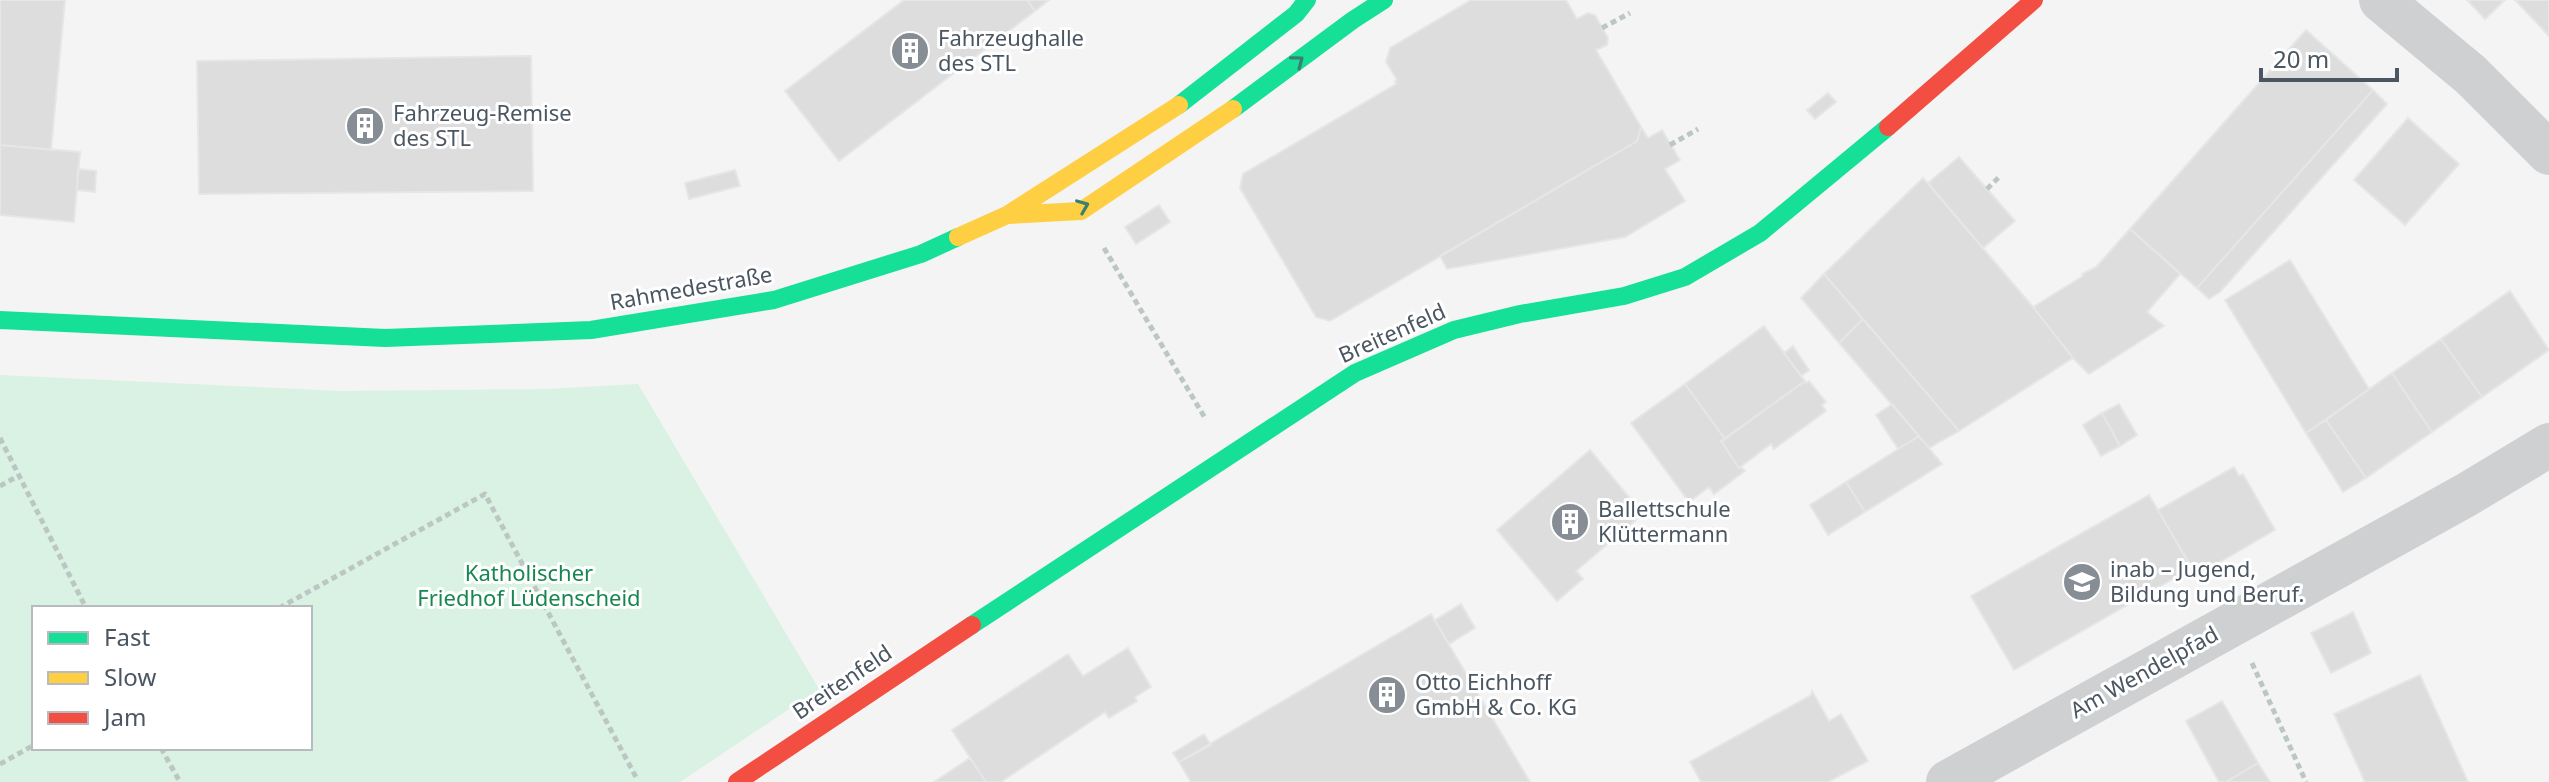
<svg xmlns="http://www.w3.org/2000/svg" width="2549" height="782" font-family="'Noto Sans',sans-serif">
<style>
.green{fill:#d9f2e3;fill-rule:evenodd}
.building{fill:#ddddde;stroke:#e5e6e7;stroke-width:2}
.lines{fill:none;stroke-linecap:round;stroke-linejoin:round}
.path{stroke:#bcc7c4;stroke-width:5;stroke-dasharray:6 4;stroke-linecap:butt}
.street{stroke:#ced0d2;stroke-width:44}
.fast{stroke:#16e098;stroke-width:18}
.slow{stroke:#ffcf43;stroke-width:18}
.jam{stroke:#f24e42;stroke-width:18}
.oneway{stroke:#3a7f72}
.labels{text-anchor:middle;stroke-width:6;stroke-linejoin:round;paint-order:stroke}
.poi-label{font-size:22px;fill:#4a5661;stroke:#fff;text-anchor:start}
.street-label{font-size:22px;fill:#4a5661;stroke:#fff}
.park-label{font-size:22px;fill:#17864f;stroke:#fff}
</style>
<rect width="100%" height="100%" fill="#f4f4f4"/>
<path class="green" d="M0,375L342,391L547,389L638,384L819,689L680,782H0ZM310,608V748H34V608Z"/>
<path class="building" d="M0,0H65L51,150L0,145Z
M904,0H1027L1035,11L839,161L785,91Z
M1027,0H1049L1035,11Z
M1471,0H1566L1577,19L1588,13L1595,15L1608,38L1607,45L1596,50L1641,127L1637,141L1330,321L1316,317L1240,188L1243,174L1396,84L1395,81L1397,80L1386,62L1390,48Z
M2467,0H2505L2485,19Z
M2515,0H2549V36Z
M2306,30L2373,90L2197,288L2130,229Z
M531,56L533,191L199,194L197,61Z
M2373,90L2387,104L2220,292L2209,299L2197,288Z
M1828,93L1836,102L1815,119L1807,110Z
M2408,118L2459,164L2405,225L2354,180Z
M1641,127L1648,138L1662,130L1680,160L1665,169L1685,201L1625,237L1447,269L1440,256L1637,141Z
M0,145L80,152L74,222L0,215Z
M1959,157L2015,221L1983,248L1928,183Z
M78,169L96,171L95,192L77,190Z
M735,170L740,186L689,199L685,183Z
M1923,178L2033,307L2073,358L1959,431L1824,274Z
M1159,205L1170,222L1136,244L1125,227Z
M2130,229L2180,274L2147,312L2164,326L2089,374L2073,358L2033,307L2083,276L2082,274L2096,267Z
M2290,260L2369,389L2306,433L2225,300Z
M1824,274L1863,319L1839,343L1801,298Z
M2510,291L2549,350L2482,397L2441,339Z
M1863,319L1959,431L1929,448L1839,343Z
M1764,326L1805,381L1725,439L1685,384Z
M2441,339L2482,397L2432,432L2392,373Z
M1793,346L1809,370L1801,376L1784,353Z
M2392,373L2432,432L2366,478L2326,420Z
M1805,381L1806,383L1809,381L1826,402L1822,405L1826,411L1774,449L1771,444L1739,468L1721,441Z
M1685,384L1725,439L1721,441L1739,468L1741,467L1745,471L1714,494L1709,487L1689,502L1631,423Z
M1892,404L1919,436L1898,449L1876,415Z
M2119,404L2137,435L2120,446L2102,413Z
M2102,413L2120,446L2101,456L2083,425Z
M2326,420L2366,478L2343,492L2306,433Z
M1919,436L1942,464L1865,512L1846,482Z
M1590,450L1643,514L1576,571L1583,579L1557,601L1497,530Z
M2234,467L2239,476L2243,474L2275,530L2196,576L2158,510Z
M1846,482L1865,512L1828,535L1810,505Z
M2149,495L2192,568L2014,670L1971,596Z
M1461,604L1475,628L1449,644L1435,620Z
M2353,612L2371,653L2331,673L2311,633Z
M1431,614L1530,782H1191L1179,762Z
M1128,648L1151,687L1135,697L1137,701L1109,718L1105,712L1001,782H986L952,730L1068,654L1083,676Z
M2420,675L2468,782H2365L2334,714Z
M1812,691L1829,721L1841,714L1868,761L1828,782H1701L1690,762L1811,695Z
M2222,701L2258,763L2226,782H2219L2186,721Z
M1204,734L1211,745L1179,762L1173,753Z
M970,758L986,782H934Z
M2258,763L2270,782H2226Z"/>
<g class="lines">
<path class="path" d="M1602,28L1630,13
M1670,145L1698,129
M1987,189L1999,177
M1104,248L1205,418
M0,438L86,608
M0,486L18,476
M279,608L485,494L637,779
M2252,663L2306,782
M161,748L180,782
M0,764L34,745"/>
<path class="street" d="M2381,0L2471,75L2549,153
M1948,782L2466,495L2549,445"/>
<path class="fast" d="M1179,105L1296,14L1307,0
M1233,109L1353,20L1384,0
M0,320L385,338L591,330L774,300L921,254L958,237
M972,625L1355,373L1454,330L1520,314L1624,296L1685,277L1760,233L1888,127"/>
<path class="slow" d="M1009,215L1081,211L1233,109
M958,237L1007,215L1179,105"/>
<path class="jam" d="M1888,127L2034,0
M737,782L972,625"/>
</g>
<defs><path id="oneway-chevron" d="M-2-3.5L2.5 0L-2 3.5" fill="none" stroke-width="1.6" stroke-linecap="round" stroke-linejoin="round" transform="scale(2)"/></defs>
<g class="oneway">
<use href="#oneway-chevron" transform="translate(1298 61) rotate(-37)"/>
<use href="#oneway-chevron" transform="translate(1083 206) rotate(-22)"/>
</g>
<defs>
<g id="building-disc" transform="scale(2)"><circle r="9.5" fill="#868d94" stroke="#fff"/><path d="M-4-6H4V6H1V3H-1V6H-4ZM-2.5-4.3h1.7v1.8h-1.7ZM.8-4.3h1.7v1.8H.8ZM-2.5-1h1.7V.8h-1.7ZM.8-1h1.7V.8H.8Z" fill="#fff"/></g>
<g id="school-disc" transform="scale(2)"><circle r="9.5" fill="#868d94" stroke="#fff"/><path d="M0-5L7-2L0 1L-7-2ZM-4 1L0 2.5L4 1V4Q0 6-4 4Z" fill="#fff"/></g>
</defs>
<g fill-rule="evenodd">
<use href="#building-disc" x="910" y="51"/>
<use href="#building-disc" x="365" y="126"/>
<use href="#building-disc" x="1570" y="522"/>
<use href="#school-disc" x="2082" y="582"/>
<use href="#building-disc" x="1387" y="695"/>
</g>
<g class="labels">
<g class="poi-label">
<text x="938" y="46">Fahrzeughalle<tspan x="938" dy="25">des STL</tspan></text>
<text x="393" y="121">Fahrzeug-Remise<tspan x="393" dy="25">des STL</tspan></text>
<text x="1598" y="517">Ballettschule<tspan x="1598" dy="25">Klüttermann</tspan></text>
<text x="2110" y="577">inab – Jugend,<tspan x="2110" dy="25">Bildung und Beruf.</tspan></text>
<text x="1415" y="690">Otto Eichhoff<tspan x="1415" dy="25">GmbH &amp; Co. KG</tspan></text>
</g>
<g class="street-label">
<text transform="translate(691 288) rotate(-10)" y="8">Rahmedestraße</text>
<text transform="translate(1392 333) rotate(-24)" y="8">Breitenfeld</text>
<text transform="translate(2144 672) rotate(-29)" y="8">Am Wendelpfad</text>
<text transform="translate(842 682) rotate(-34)" y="8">Breitenfeld</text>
</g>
<g class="park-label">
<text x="529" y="581">Katholischer<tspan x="529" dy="25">Friedhof Lüdenscheid</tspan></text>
</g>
</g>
<rect x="32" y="606" width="280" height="144" fill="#ffffff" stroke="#b7bbc0" stroke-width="2"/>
<rect x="48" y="632" width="40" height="12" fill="#16e098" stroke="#b7bbc0" stroke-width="2"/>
<text x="104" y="646" font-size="24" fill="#4a5661">Fast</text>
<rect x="48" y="672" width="40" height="12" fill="#ffcf43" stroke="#b7bbc0" stroke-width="2"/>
<text x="104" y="686" font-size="24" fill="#4a5661">Slow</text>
<rect x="48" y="712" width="40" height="12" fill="#f24e42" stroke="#b7bbc0" stroke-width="2"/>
<text x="104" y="726" font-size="24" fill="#4a5661">Jam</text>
<path d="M2261 68v12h136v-12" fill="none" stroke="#4a5661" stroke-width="4"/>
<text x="2273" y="68" font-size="24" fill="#4a5661" stroke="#ffffff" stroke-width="6" paint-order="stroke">20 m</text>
</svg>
